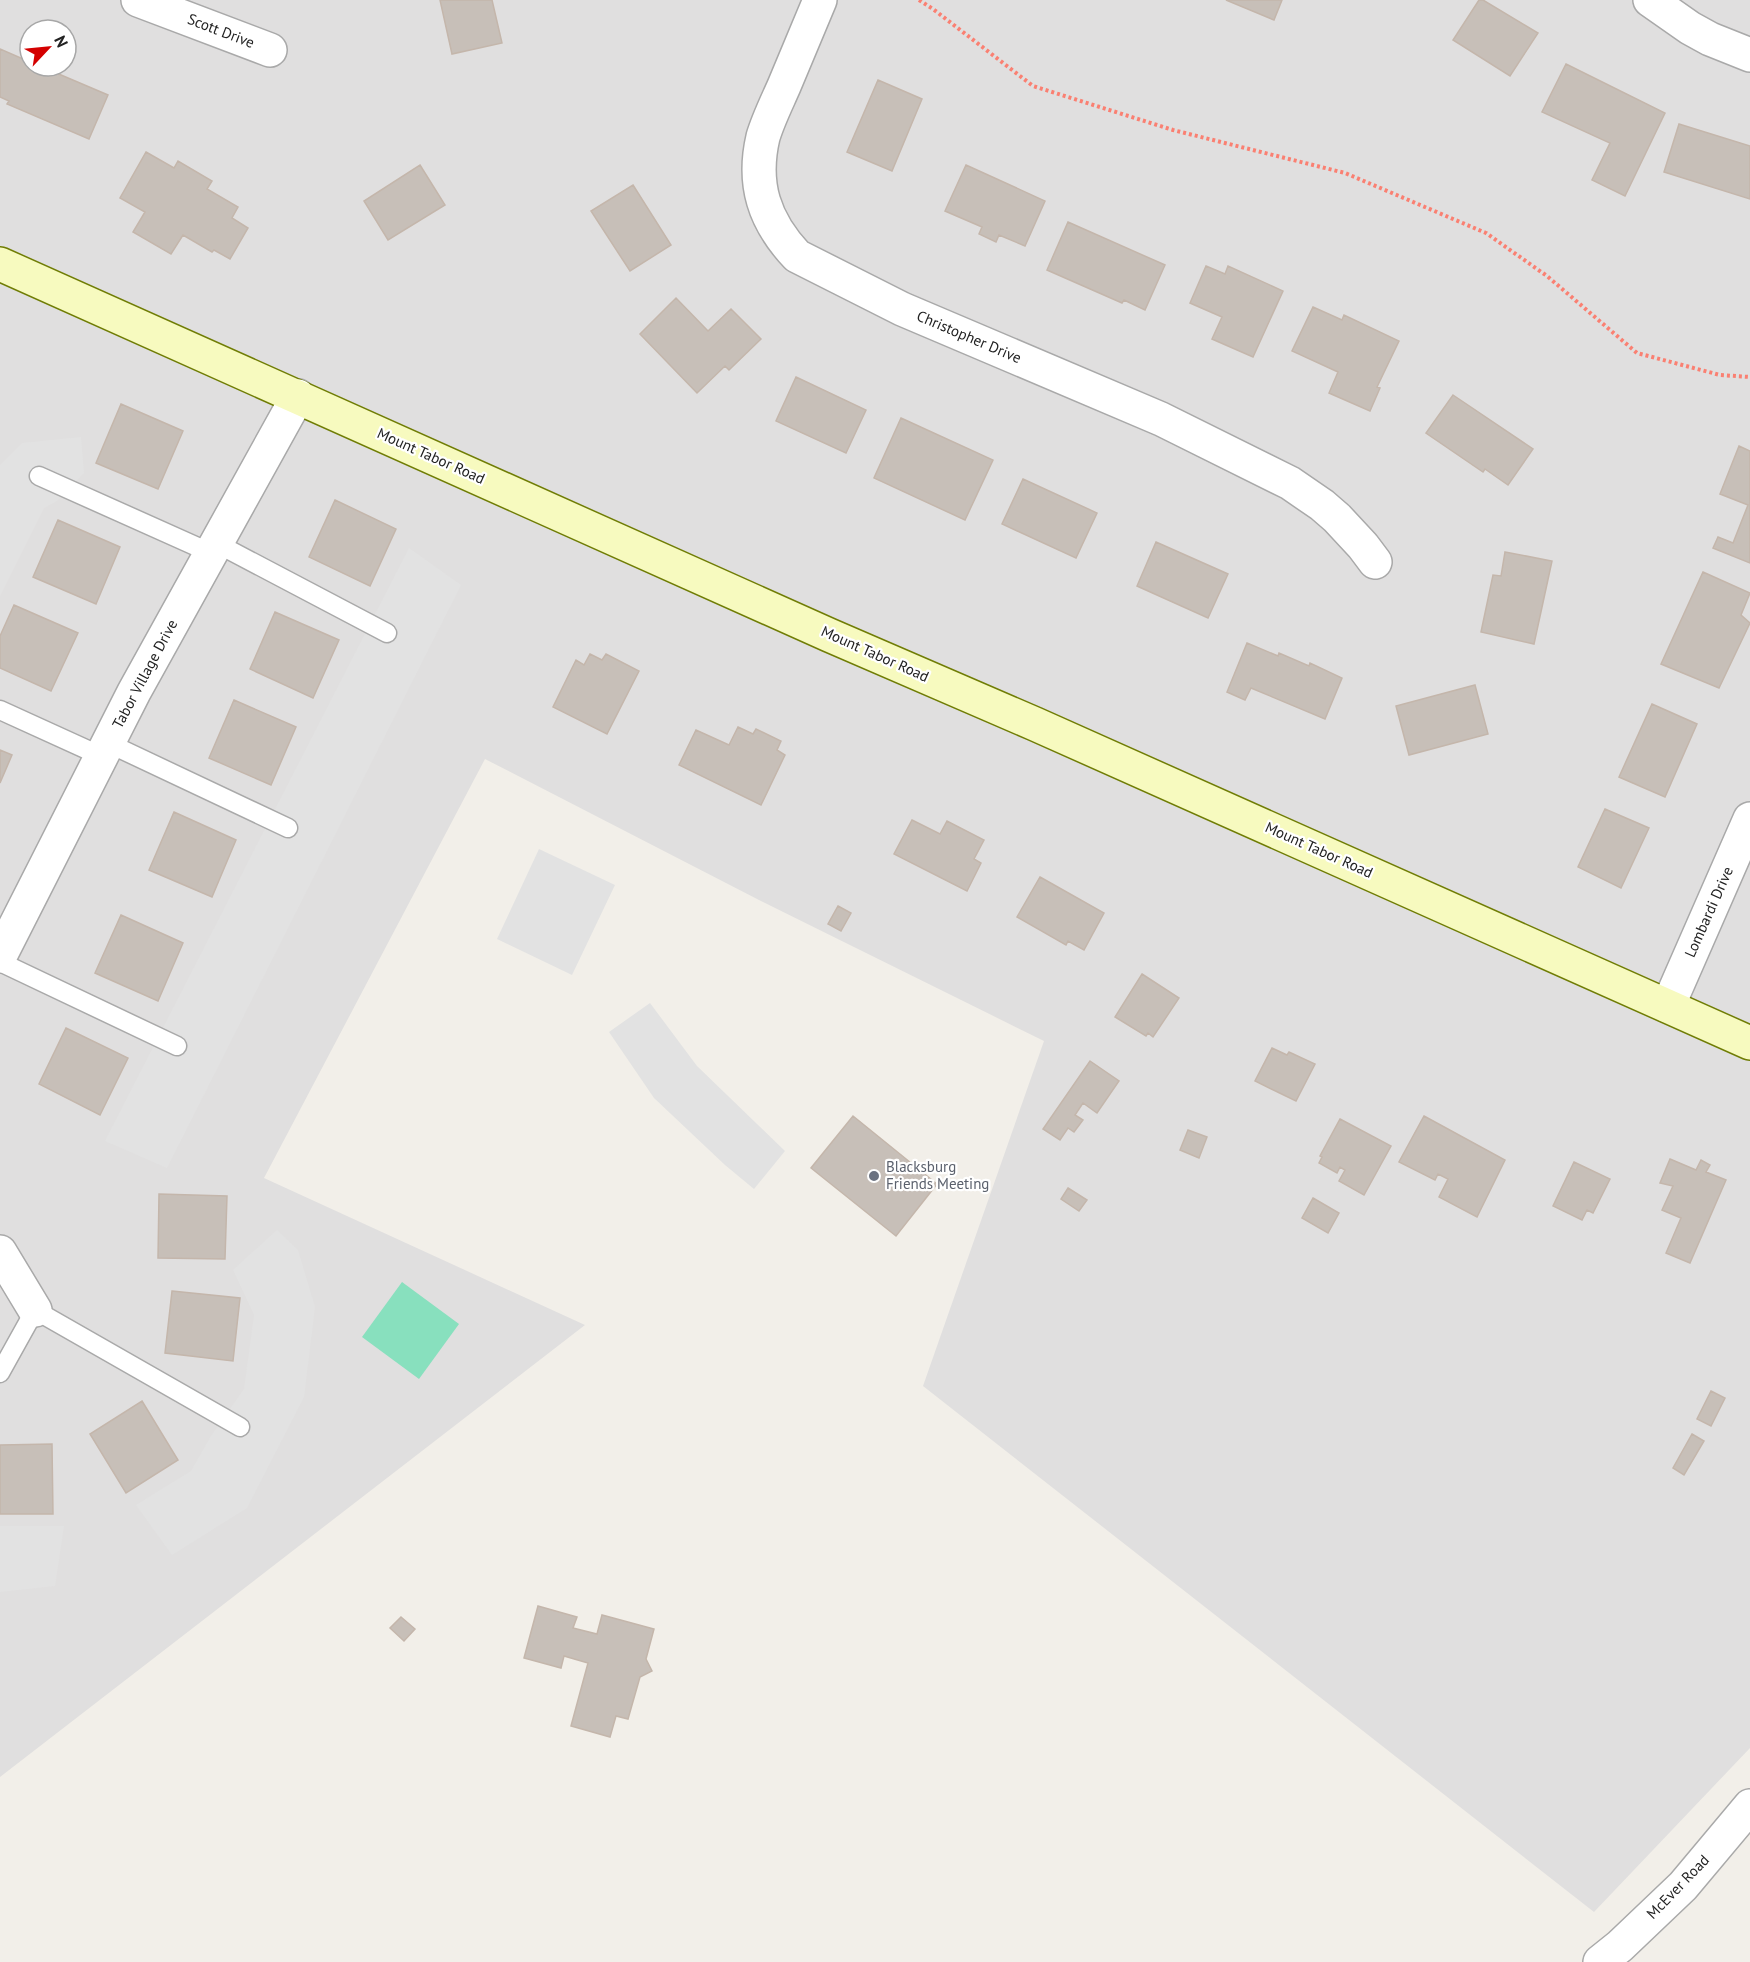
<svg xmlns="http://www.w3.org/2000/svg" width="1750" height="1962" font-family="'PT Sans',sans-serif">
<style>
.residential{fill:#e0dfdf;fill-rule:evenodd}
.pitch{fill:#88e0be}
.parking{fill:#e2e2e2}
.building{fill:#c7bfb8;stroke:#c4b6ab;stroke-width:1.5}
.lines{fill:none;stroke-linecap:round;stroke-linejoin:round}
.lane-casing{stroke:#a9a9a9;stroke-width:21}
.street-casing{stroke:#a9a9a9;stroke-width:36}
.secondary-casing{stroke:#707d05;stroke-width:36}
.path{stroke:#fa8072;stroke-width:4;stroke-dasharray:3 3;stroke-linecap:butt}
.lane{stroke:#fff;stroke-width:18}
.street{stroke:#fff;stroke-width:33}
.secondary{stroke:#f7fabf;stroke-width:33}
.worship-dot{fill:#6b7280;stroke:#fff;stroke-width:2}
.labels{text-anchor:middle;stroke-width:4.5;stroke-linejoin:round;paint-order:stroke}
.street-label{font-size:15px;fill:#222;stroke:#fff}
.worship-label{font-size:15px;fill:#5b616d;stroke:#fff;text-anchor:start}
</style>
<rect width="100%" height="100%" fill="#f2efe9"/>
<path class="residential" d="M0,0H1750V1748L1594,1912L923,1386L1044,1041L759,900L485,759L264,1178L585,1325L0,1777ZM30,30H66V66H30Z"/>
<path class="pitch" d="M402,1282L459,1324L419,1379L362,1337Z"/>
<path class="parking" d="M81,437L84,473L57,501L44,508L0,596V465L22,443Z
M409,548L461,585L167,1168L105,1141Z
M539,849L615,885L572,975L497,939Z
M650,1003L697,1066L785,1151L754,1189L725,1165L654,1098L609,1032Z
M277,1230L298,1250L315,1307L304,1397L247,1508L172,1555L136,1505L191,1471L211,1436L244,1389L254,1315L233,1270Z
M0,1526H64L55,1586L0,1592Z"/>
<path class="building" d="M440,0H492L502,43L452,54Z
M1226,0H1282L1274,20Z
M1479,0H1483L1538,33L1510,76L1453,40Z
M0,49L30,62V66H40L108,95L89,139L7,104L9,101L0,97Z
M1566,64L1665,113L1625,196L1592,180L1610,143L1542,112Z
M878,80L922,99L892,171L847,152Z
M1679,124L1750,146V199L1664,172Z
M146,152L174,168L178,161L212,181L207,189L238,207L232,218L248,228L230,259L214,250L212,252L183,235L171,254L133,232L145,212L120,198Z
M420,165L445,205L388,240L364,201Z
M966,165L1045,201L1025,246L999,235L996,242L979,234L982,227L945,211Z
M633,185L671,245L630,271L591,211Z
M1068,222L1165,265L1145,310L1124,300L1122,303L1047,270Z
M1206,266L1225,274L1228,266L1283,291L1253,357L1212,339L1222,317L1190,303Z
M676,298L708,331L731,309L761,339L729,370L725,366L697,393L640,334Z
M1313,307L1342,320L1344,315L1399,341L1377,387L1380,388L1370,411L1329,393L1338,372L1292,351Z
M796,377L866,410L846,453L776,421Z
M1453,395L1533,449L1508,485L1485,469L1483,472L1426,433Z
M121,404L183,431L158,489L96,463Z
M901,418L993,460L965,520L874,478Z
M1739,446L1750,451V563L1713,548L1718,537L1733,543L1748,505L1720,494Z
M1023,479L1097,513L1076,558L1002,524Z
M335,500L396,529L370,586L309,557Z
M58,520L120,547L96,604L33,577Z
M1156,542L1228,574L1208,618L1137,586Z
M1505,552L1552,561L1534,644L1481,632L1493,575L1501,576Z
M1703,572L1750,593L1741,615L1750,623L1719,688L1661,664Z
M14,605L78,633L51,691L0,668V636Z
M275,612L339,640L313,698L250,669Z
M1247,643L1278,656L1279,653L1309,666L1310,663L1342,678L1325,719L1251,688L1245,700L1227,692Z
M590,654L602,660L606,654L639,671L607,734L553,707L576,660L584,665Z
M1475,685L1488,734L1409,755L1396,706Z
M234,700L296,727L271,785L209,758Z
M1652,704L1697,724L1665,797L1619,777Z
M738,727L753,734L756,729L781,741L777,750L785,755L761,805L679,765L696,730L729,745Z
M0,750L12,755L0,783Z
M1605,809L1649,828L1621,888L1578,867Z
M174,812L236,840L212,897L149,870Z
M912,820L940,834L947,821L984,840L974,859L981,863L967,891L894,854Z
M1040,877L1104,913L1084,950L1068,941L1066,945L1017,917Z
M838,906L851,913L841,931L828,924Z
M121,915L183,943L158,1001L95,973Z
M1142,974L1179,998L1153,1037L1148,1033L1146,1036L1115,1017Z
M66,1028L128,1058L100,1115L39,1084Z
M1272,1048L1287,1055L1289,1052L1315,1064L1296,1101L1255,1081Z
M1090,1061L1119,1081L1097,1113L1083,1103L1075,1115L1083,1120L1074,1132L1068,1128L1060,1140L1043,1129Z
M853,1116L937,1184L896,1236L811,1168Z
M1424,1116L1505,1160L1477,1217L1439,1197L1448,1179L1438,1174L1435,1180L1399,1162Z
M1340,1119L1391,1146L1364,1195L1339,1181L1345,1170L1340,1167L1337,1173L1319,1163L1322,1157L1320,1156Z
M1188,1130L1207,1137L1199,1158L1180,1150Z
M1670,1159L1696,1170L1701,1160L1710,1165L1706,1172L1726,1180L1690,1263L1666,1253L1681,1218L1662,1210L1673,1186L1660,1183Z
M1574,1162L1610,1179L1593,1213L1587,1210L1582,1220L1553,1206Z
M1068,1188L1087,1200L1079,1211L1061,1199Z
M159,1194L227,1196L225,1259L158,1258Z
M1313,1198L1339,1213L1328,1233L1302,1218Z
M172,1291L240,1298L233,1361L165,1353Z
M1711,1391L1725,1398L1711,1426L1697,1419Z
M142,1401L178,1460L126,1493L90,1434Z
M1692,1434L1704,1441L1684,1475L1673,1468Z
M52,1444L53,1514H0V1445Z
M538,1606L577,1617L573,1628L597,1634L602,1615L654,1629L646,1659L652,1671L640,1677L628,1719L616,1716L610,1737L571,1726L588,1663L564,1656L561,1668L524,1658Z
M401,1617L415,1629L404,1641L390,1628Z"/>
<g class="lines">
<g class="lane-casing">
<path id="lane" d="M39,476L211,553
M216,543L387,633
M0,710L101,756
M108,743L288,828
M0,962L177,1046
M0,1373L35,1310L240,1427"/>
</g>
<g class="street-casing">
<path id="street" d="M138,0L270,50
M820,0C808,29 796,57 784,86C777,102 768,120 763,137C752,184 764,221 797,256L902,309L1161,419L1290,483L1322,505L1337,518L1363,546L1375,562
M1650,0L1690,28L1710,39L1750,55
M0,956L134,692L298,396
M1668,1006L1750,819
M0,1252L35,1310
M1600,1962L1620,1946L1683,1886L1750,1806"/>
</g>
<g class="secondary-casing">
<path id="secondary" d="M0,264L829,635L1035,724L1750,1043"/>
</g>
<path class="path" d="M919,0L933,9L1033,86L1173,130L1345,173L1486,233L1547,276L1637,353L1720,375L1750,377"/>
<use href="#lane" class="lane"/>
<use href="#street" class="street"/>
<use href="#secondary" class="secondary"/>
</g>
<circle class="worship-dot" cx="874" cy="1176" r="6"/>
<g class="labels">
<g class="street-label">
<text transform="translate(221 31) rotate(21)" y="5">Scott Drive</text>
<text transform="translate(969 337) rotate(23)" y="5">Christopher Drive</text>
<text transform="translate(431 456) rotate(24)" y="5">Mount Tabor Road</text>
<text transform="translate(875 654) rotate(24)" y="5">Mount Tabor Road</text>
<text transform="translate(145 674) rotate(-62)" y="5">Tabor Village Drive</text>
<text transform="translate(1319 850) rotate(24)" y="5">Mount Tabor Road</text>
<text transform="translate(1709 912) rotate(-66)" y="5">Lombardi Drive</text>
<text transform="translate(1678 1887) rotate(-46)" y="5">McEver Road</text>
</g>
<g class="worship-label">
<text x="886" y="1172">Blacksburg<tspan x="886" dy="17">Friends Meeting</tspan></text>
</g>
</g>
<g transform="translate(48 48) rotate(64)"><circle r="28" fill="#ffffff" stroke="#a7a7a7" stroke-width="1.5"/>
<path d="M0-4.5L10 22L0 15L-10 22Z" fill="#d40000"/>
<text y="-9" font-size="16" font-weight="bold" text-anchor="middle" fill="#222222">N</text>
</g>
</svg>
